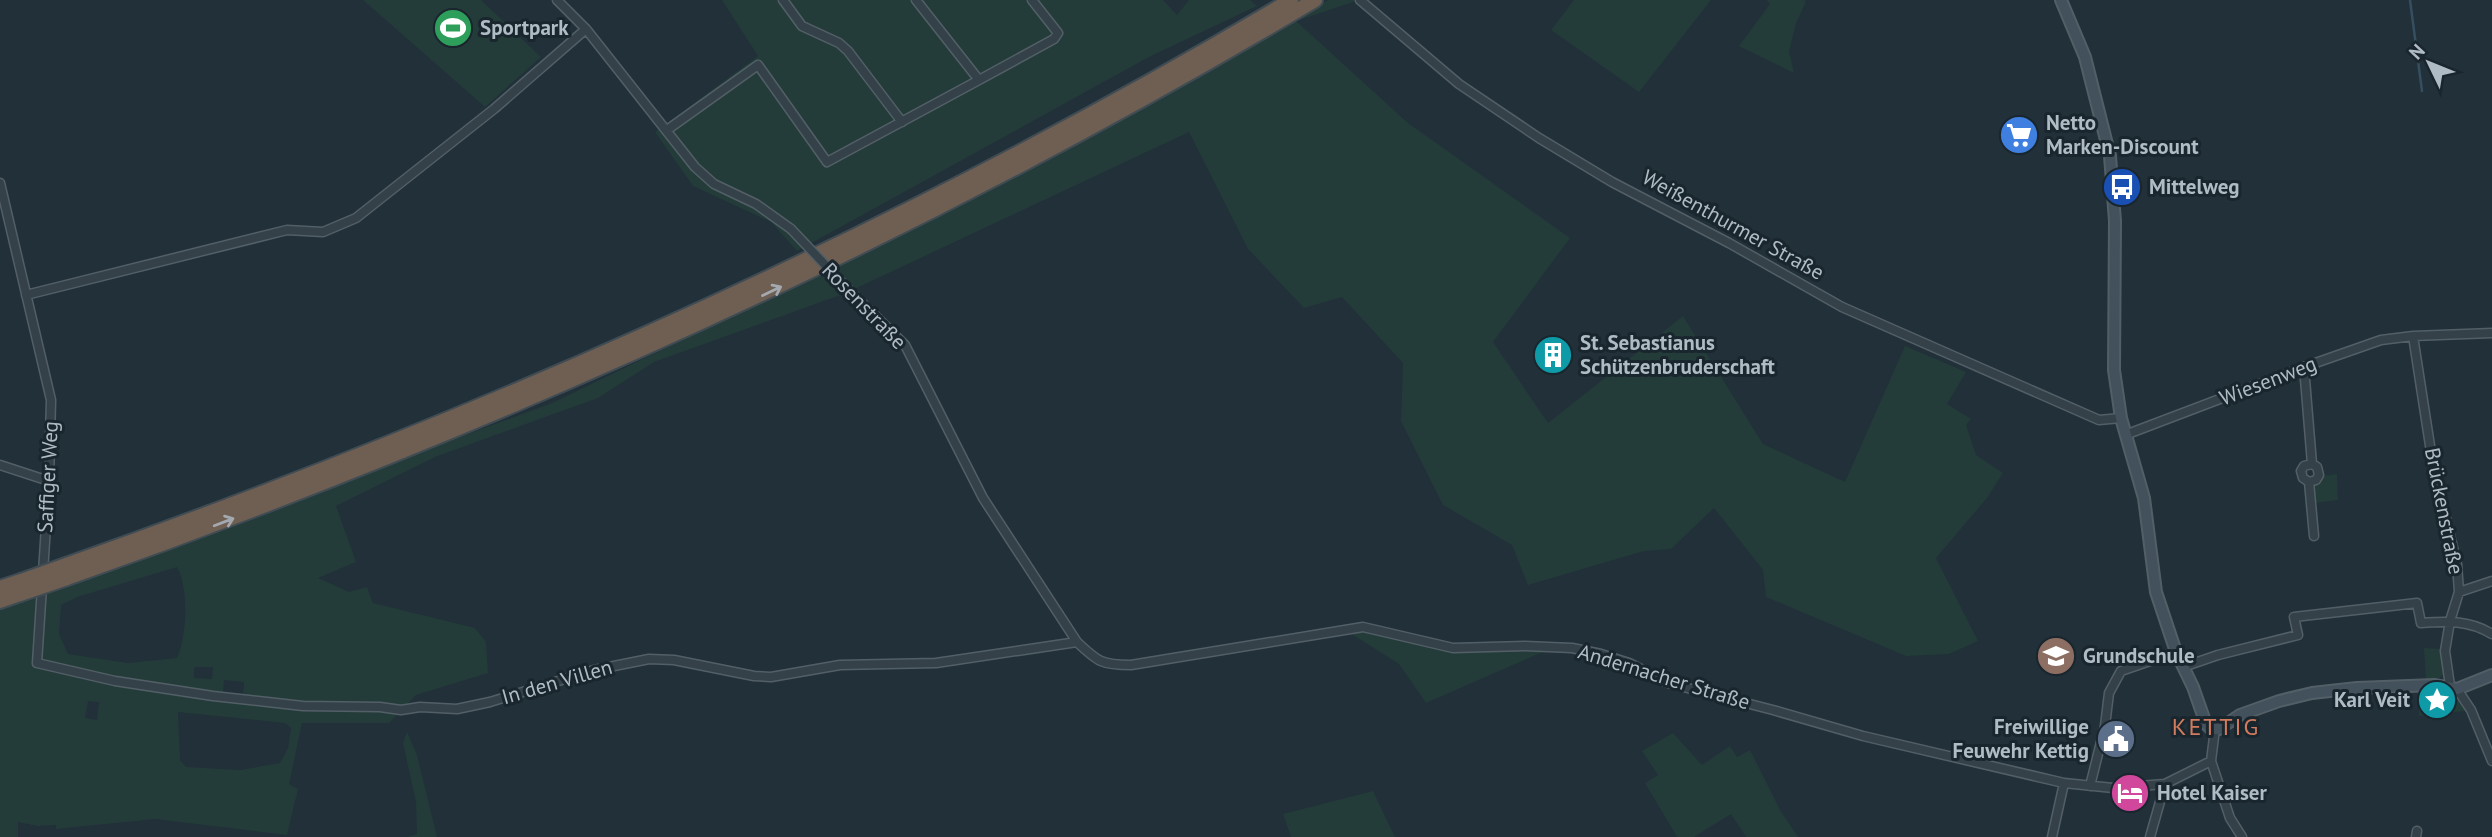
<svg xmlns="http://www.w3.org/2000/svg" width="2492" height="837" font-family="'PT Sans',sans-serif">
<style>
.green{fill:#243c39;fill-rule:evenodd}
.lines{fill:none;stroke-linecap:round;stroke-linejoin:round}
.stream{stroke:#354f60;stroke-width:2.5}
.street-casing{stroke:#535f67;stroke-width:11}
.secondary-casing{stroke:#535f67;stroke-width:14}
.highway-casing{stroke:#404c54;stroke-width:18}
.street{stroke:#354149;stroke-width:8}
.secondary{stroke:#43515c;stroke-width:10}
.highway{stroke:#6f5e52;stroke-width:14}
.street-bridge-casing{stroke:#535f67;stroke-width:11;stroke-linecap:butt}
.highway-bridge-casing{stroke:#404c54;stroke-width:18;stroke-linecap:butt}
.street-bridge{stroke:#354149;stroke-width:8}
.highway-bridge{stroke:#6f5e52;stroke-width:14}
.oneway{stroke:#a3a9ae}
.labels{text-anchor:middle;stroke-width:6;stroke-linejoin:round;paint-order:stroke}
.poi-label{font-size:21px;font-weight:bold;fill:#b0bcc5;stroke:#1a262e;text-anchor:start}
.street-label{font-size:21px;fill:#b0bcc5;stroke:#1a262e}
.quarter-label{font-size:24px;letter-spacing:2px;fill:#d27b5e;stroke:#1a262e}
</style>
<rect width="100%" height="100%" fill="#213039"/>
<path class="green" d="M363,0H481L541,57L485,107Z
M722,0H1163L1177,15L1189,0H1250L1257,6L1149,57L797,251L771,222L693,186L655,132L758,56Z
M1328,0H1359L1296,21L1408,123L1570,238L1493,342L1548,423L1683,316L1763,444L1845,482L1905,346L1966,372L1947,404L1971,419L1966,425L1976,455L2003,473L1987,498L1936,558L1978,641L1949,654L1906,656L1766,597L1763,570L1714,508L1671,549L1644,551L1528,585L1512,545L1443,505L1401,421L1403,363L1342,297L1304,308L1248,249L1189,132L846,293L654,362L598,398L435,457L336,506L356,562L318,578L349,592L367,587L373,603L475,628L486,642L488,673L416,695L389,723H302L289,784L298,789L287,835L155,819L56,829V825L38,826L18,822V837H0V605L52,588L552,403L935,218L1143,108ZM177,567C189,588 187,636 177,658L128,663L68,654L59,634L61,605L77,597ZM194,667H213L212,679L194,678ZM224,680L244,682L243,695L223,693ZM88,701L99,702L97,720L85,718ZM178,712L285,723L291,728L288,748L280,763L240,770L186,767L180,760Z
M1574,0H1711L1639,92L1551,30Z
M1767,0H1804L1806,2L1796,23L1789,51L1794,73L1739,46L1770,4Z
M2337,474L2338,500L2315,503L2313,487L2323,476Z
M1365,630L1454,651H1545L1426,703L1399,664L1350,633Z
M2424,648L2440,649L2444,673L2440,678L2426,680Z
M2448,691L2460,702L2465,711L2419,716V692Z
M407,732L417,755L437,837H407L417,834L416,802L403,743Z
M1673,733L1702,765L1730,746L1737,757L1750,750L1780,810L1798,837H1746L1731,814L1694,837H1677L1645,783L1658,775L1642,751Z
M1373,791L1395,837H1291L1283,814Z"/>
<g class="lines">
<path class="stream" d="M2410,0L2422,91"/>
<g class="street-casing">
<path id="street" d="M557,0L586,29L695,167L714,184L756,204L791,229
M783,0L802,26L839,43L848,51L902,122
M1360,0L1459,84L1539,138L1612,182L1729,243L1842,307L2099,420L2121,418
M979,80L1054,39L1058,33L1032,0
M667,130L758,65L827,162L979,80L916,0
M0,183L51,400L49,481L37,663L115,681L213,696L303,706L380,707L401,710L420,707L457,709L490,702L594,670L649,659L674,660L754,676L771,677L840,665L936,663L1077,642
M849,290L905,345L983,498L1077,642C1098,662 1102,665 1131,665L1363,627L1453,648L1525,646L1572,648L1601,654L1629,663L1668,683L1773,710L1863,736L2064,783L2113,788L2165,784L2211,761
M26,295L287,230L323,232L356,218L494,109L586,29
M2413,336L2433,465L2457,564L2459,592L2450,621L2445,651L2450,686
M2304,367L2312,464
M2125,435L2304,367L2381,340L2413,336L2492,333
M0,465L49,481
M2309,482L2316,480L2319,475L2317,467L2312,464L2304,466L2301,471L2303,478L2309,482L2314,536
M2459,592L2492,581
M2183,667L2218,655L2298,635L2294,617L2417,603L2421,623C2447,621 2469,620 2492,634
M2457,689L2471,710L2492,761
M2215,729L2211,761L2230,818L2242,837
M2090,786L2105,726L2109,693L2121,671L2176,652
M2052,837L2064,783
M2150,837L2165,784
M2416,837L2417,831"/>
</g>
<g class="secondary-casing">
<path id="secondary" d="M2061,0L2085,57L2110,156L2115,221L2114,370L2121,418L2144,498L2156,592L2176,652L2193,687L2206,724L2211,729H2219L2240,715L2279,701L2312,693L2357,688L2434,685L2457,689L2492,675"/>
</g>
<g class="highway-casing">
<path id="highway" d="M66,565C491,415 904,231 1291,0
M67,578C501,425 920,236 1315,0
M0,588L21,581
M0,601L20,594"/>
</g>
<use href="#street" class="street"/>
<use href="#secondary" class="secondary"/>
<use href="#highway" class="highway"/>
<g class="street-bridge-casing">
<path id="street-bridge" d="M791,229L849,290"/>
</g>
<g class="highway-bridge-casing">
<path id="highway-bridge" d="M21,581L66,565
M20,594L67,578"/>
</g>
<use href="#street-bridge" class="street-bridge"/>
<use href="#highway-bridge" class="highway-bridge"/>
</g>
<defs><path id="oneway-shaft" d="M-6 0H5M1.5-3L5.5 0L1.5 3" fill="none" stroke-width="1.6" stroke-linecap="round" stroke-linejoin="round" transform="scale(1.75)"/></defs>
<g class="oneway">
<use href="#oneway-shaft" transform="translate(772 291) rotate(-26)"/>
<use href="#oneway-shaft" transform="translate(224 522) rotate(-21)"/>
</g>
<defs>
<g id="stadium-disc" transform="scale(2.0125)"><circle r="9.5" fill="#2e9e5b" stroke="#1a262e"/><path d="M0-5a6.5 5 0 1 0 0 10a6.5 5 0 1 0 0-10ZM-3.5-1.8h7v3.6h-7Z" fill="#fff"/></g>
<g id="supermarket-disc" transform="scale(2.0125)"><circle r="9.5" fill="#3f7fe0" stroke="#1a262e"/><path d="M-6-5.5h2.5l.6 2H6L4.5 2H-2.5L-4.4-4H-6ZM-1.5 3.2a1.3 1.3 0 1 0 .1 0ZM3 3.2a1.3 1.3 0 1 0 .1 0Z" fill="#fff"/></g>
<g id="bus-disc" transform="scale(2.0125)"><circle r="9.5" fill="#1a4fb4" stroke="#1a262e"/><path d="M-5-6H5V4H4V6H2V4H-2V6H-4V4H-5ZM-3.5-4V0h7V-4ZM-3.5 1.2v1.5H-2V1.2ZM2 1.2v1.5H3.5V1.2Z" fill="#fff"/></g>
<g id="building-disc" transform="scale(2.0125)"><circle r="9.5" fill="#0f9aa8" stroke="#1a262e"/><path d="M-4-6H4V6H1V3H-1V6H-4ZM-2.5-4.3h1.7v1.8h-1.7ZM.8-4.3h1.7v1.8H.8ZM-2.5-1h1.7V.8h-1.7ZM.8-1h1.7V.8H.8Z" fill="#fff"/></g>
<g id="school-disc" transform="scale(2.0125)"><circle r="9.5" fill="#8d6e63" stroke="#1a262e"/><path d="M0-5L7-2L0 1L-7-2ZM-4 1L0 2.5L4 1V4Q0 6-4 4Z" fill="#fff"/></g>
<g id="sight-disc" transform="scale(2.0125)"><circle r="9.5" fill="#0f9aa8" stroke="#1a262e"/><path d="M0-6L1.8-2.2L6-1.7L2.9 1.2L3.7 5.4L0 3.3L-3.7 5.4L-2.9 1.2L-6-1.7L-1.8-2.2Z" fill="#fff"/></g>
<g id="civic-disc" transform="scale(2.0125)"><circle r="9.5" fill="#5c6f8a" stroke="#1a262e"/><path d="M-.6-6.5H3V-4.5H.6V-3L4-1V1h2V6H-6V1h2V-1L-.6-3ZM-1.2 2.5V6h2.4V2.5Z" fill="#fff"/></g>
<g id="hotel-disc" transform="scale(2.0125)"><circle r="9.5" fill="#d1479c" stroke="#1a262e"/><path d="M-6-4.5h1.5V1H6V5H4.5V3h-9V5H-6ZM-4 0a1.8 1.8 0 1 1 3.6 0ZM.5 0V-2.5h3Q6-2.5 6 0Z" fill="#fff"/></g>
</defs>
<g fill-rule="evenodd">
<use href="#stadium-disc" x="453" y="28"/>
<use href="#supermarket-disc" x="2019" y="135"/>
<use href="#bus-disc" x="2122" y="187"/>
<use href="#building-disc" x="1553" y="355"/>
<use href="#school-disc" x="2056" y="656"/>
<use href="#sight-disc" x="2437" y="700"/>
<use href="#civic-disc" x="2116" y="739"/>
<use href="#hotel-disc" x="2130" y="793"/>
</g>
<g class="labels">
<g class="poi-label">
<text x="480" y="35">Sportpark</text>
<text x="2046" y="130">Netto<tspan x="2046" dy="24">Marken-Discount</tspan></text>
<text x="2149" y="194">Mittelweg</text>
<text x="1580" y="350">St. Sebastianus<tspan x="1580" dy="24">Schützenbruderschaft</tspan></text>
<text x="2083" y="663">Grundschule</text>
<text x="2410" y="707" text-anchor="end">Karl Veit</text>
<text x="2089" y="734" text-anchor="end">Freiwillige<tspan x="2089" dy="24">Feuwehr Kettig</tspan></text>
<text x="2157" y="800">Hotel Kaiser</text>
</g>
<g class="street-label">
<text transform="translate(1733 225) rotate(29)" y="7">Weißenthurmer Straße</text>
<text transform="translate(864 306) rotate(46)" y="7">Rosenstraße</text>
<text transform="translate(2268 381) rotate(-21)" y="7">Wiesenweg</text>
<text transform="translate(48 477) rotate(-87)" y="7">Saffiger Weg</text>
<text transform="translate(2444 511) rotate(79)" y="7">Brückenstraße</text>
<text transform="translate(1664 677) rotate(17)" y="7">Andernacher Straße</text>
<text transform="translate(557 682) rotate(-16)" y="7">In den Villen</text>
</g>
<g class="quarter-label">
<text x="2216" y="735">KETTIG</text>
</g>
</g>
<g transform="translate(2429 63) rotate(313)" stroke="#1a262e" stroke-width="5" paint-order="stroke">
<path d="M0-5L12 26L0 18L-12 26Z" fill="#b0bcc5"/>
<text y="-10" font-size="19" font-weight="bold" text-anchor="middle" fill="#b0bcc5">N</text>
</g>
</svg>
